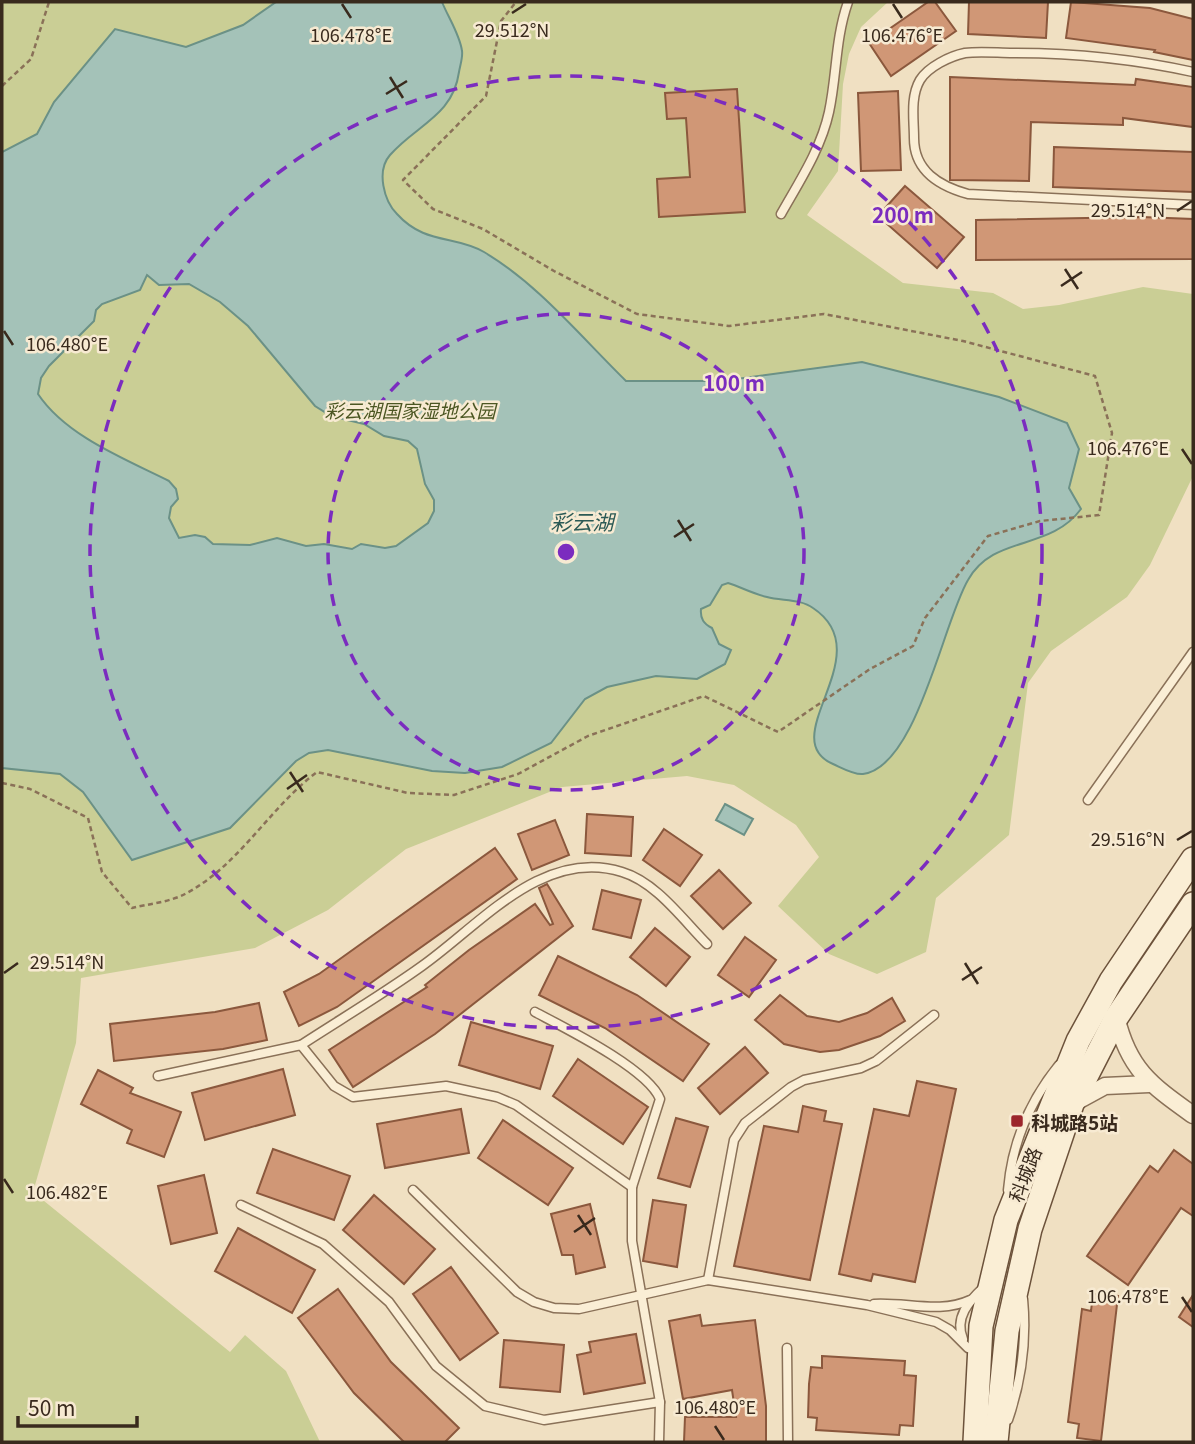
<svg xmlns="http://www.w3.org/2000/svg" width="1195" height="1444" font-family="Georgia,'Noto Sans SC',serif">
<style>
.green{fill:#cace95}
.water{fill:#a4c2b8;stroke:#6b9186;stroke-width:2;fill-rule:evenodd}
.building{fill:#d09776;stroke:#8b583d;stroke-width:2}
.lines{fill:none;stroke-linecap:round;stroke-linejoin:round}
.service-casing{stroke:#8a7158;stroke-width:11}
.minor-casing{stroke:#8a7158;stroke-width:19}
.secondary-casing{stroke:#6c523b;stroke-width:26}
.path{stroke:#8a7158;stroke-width:2.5;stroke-dasharray:5 3.5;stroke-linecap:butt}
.service{stroke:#faeed5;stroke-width:8}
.minor{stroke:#faeed5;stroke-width:16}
.secondary{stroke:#faeed5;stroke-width:23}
.ticks{fill:none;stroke:#392a1d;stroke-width:2.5}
.ring{fill:none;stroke:#7b2cbf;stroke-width:3.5;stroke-dasharray:12 9}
.poi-dot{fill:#9c262c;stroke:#f7ead2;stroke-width:2.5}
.labels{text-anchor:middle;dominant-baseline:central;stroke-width:5;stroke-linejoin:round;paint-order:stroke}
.park-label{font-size:19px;font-style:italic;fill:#4c5723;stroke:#f7ead2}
.poi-label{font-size:19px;font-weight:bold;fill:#392a1d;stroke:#f7ead2;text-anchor:start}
.street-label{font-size:19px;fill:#392a1d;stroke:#f7ead2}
.water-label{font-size:21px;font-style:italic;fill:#2c5a55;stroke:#f7ead2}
.ticks-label{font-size:18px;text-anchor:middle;fill:#392a1d;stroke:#f7ead2;stroke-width:5;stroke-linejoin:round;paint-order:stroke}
.centre{fill:#7b2cbf;stroke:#f7ead2;stroke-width:3.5}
.ring-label{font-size:21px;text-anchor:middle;font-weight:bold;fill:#7b2cbf;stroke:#f7ead2;stroke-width:5;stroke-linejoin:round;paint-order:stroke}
</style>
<rect width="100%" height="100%" fill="#f0e0c2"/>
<polygon class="green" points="2,2 888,2 861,27 849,54 843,84 838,171 807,215 903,283 993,293 1023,309 1059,305 1143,287 1193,294 1193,476 1150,565 1127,597 1051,651 1028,683 1009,835 936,898 926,952 877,974 829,954 778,906 819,857 796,825 734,785 687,776 562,787 406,849 328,910 255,948 81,978 76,1043 33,1192 230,1352 245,1335 286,1371 320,1442 2,1442"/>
<g class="water">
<path d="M276 2H442C448 17 460 35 462 51 463 57 460 66 459 72 453 116 416 125 390 155 376 171 384 201 397 214 425 245 455 235 484 252 539 285 580 336 626 381H722L862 362 999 397 1067 423 1079 449 1069 488 1081 509C1049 552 994 534 968 580 943 622 917 767 863 774 854 775 842 768 833 764 773 738 882 654 813 608 801 599 782 601 767 597 753 594 741 587 728 583L722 585 710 605 701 609C700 619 704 624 712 628L719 644 731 650 725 664 697 679 656 676 607 687 585 699 551 743 502 767 465 773 432 771 328 750 309 753 296 761 230 828 132 860 83 792 60 774 2 768V152L37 134 54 102 115 29 186 47 243 25ZM147 275 159 285 189 284 220 302 248 326 315 406 331 416 364 424 384 436 408 441 417 449 425 484 434 500V511L428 523 396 546 385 548 361 544 352 549 324 544 306 546 277 538 250 545 213 544 205 537 195 535 179 538 169 518 171 507 178 499 176 489 169 481C125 459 66 436 38 394L41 378 49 366 94 321 96 310 102 304 140 290Z"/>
<polygon points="725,804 753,819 744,835 716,820"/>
</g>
<g class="building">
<polygon points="928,2 935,2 956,31 891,76 869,43"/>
<polygon points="969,2 1048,2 1046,38 968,34"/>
<polygon points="1071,2 1150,8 1193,19 1193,60 1154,52 1155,50 1066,38"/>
<polygon points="950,77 1135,85 1136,79 1193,87 1193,127 1123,118 1123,125 1031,122 1029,181 950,180"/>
<polygon points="737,89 745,212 659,217 657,179 690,177 686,118 667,119 665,93"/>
<polygon points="898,91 901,170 861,171 858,93"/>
<polygon points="1054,147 1193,152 1193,192 1053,187"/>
<polygon points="905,186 964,237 937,268 878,216"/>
<polygon points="1142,217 1193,219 1193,259 976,260 976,220"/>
<polygon points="587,814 633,817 631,856 585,853"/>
<polygon points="555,820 569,855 532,870 518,834"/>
<polygon points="664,829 702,855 680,886 643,860"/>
<polygon points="495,848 517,879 337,1007 299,1026 284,992 319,974"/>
<polygon points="719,870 751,903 723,929 691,896"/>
<polygon points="547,884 573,926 435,1034 353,1087 329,1050 427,987 425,985 469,950 535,904 550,925 553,924 539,888"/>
<polygon points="602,890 641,900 631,938 593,929"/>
<polygon points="655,928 690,957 666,986 630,957"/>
<polygon points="745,937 776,960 749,997 718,975"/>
<polygon points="558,956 637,995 709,1044 683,1081 605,1028 539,995"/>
<polygon points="780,995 807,1016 839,1022 867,1013 892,998 905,1021 880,1036 839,1050 820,1052 801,1048 784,1044 755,1020"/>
<polygon points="259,1003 267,1040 223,1049 114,1061 110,1024 215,1012"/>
<polygon points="471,1022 553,1046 540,1089 459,1065"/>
<polygon points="745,1047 768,1073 720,1114 698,1088"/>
<polygon points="578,1059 648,1107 623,1144 553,1096"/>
<polygon points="283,1069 295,1115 205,1140 192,1093"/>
<polygon points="98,1070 133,1088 130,1093 181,1112 164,1157 127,1143 132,1130 81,1104"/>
<polygon points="917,1081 956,1089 915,1282 873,1274 871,1281 839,1274 874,1109 909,1116"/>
<polygon points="803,1106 826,1111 824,1121 842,1124 810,1280 734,1266 764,1126 798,1132"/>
<polygon points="461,1109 469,1153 385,1168 377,1124"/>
<polygon points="676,1118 708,1127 690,1187 658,1178"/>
<polygon points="503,1120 573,1168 548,1205 478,1158"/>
<polygon points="273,1149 350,1176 334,1220 257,1193"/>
<polygon points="1174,1150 1193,1164 1193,1216 1181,1208 1128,1285 1087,1256 1150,1166 1158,1172"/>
<polygon points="204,1175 217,1233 171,1244 158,1186"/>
<polygon points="374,1195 435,1249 404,1284 343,1230"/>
<polygon points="653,1200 686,1205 677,1267 643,1261"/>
<polygon points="590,1204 605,1267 576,1274 573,1255 562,1255 551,1214"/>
<polygon points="238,1228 315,1270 292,1313 215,1271"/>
<polygon points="451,1267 498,1333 460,1360 413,1294"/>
<polygon points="338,1289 391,1362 459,1428 445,1442 404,1442 354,1393 298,1318"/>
<polygon points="1093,1294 1118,1296 1101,1441 1077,1438 1079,1424 1068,1422 1082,1309 1091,1311"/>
<polygon points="1193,1295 1193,1327 1179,1317"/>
<polygon points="700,1315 702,1326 755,1320 766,1406 766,1442 684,1442 685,1417 736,1417 732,1390 683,1399 669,1321"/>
<polygon points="636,1334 645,1383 584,1394 577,1355 591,1352 589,1342"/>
<polygon points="504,1340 564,1345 560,1392 500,1387"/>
<polygon points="822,1356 905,1361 904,1375 916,1376 913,1426 900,1425 899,1435 816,1430 817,1418 808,1417 809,1384 811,1367 822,1368"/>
</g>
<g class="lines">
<g class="service-casing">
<g id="service">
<path d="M1193 72C1134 59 1074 53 1013 53 998 53 980 51 965 53 950 56 928 67 920 80 910 97 914 120 914 138 914 171 939 186 968 194L1193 205"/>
<path d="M781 214C799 182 821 149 829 112 837 75 835 39 848 2"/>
<polyline points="1088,800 1193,652"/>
<path d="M535 1012C565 1028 648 1069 660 1099L632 1187V1241L660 1402 659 1442"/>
<path d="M301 1045C341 1019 383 994 422 966 480 925 543 847 622 872 656 882 683 920 707 944"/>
<polyline points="158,1076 301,1045 334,1086 353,1097 446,1086 497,1097 516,1105 632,1187"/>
<polyline points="413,1190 517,1292 534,1302 554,1308 579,1309 708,1280 867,1305 936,1322 950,1330 968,1348"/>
<path d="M1008 1190C1012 1143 1029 1102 1059 1065"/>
<polyline points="241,1205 323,1244 389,1302 436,1366 485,1406 544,1420 660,1402"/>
<polyline points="708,1280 734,1140 745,1123 791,1087 804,1080 861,1068 876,1061 934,1015"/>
<path d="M874 1304C907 1302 940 1314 970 1300"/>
<path d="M963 1339C954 1318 969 1301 984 1287"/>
<polyline points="787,1348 788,1442"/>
<path d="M1008 1420C1022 1379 1027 1341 1023 1299"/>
</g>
</g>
<g class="minor-casing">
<g id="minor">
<path d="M1116 1016C1128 1069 1151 1085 1193 1115"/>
<polyline points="1072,1104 1105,1086 1149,1084"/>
</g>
</g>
<g class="secondary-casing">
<g id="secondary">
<polyline points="975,1442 981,1326 1006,1220 1078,1041 1111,981 1193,859"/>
<polyline points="996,1442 1007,1331 1030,1229 1072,1104 1116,1018 1193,904"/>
</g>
</g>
<g class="path">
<polyline points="2,86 31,59 49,2"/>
<path d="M2 783 30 789 88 818 102 872 132 908C148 904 170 902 185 894 240 865 269 808 317 772L408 793 454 795 518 774 588 736 704 696 778 732 870 669 913 646 925 618 988 536 1040 521 1099 515 1112 433 1095 376 963 341 824 314 729 326 637 314 554 271 483 229 433 209 403 180 486 96 501 21 516 2"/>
</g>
<use href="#service" class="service"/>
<use href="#minor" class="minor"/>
<use href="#secondary" class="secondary"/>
</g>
<path class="ticks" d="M342 4 351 18M893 4 902 18M512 13 526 4M390 77 403 98M386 94 407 81M1177 211 1192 201M1065 269 1078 289M1061 286 1082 272M4 331 13 345M1182 449 1192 464M678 520 691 541M674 537 694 524M290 772 303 792M287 789 307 775M1177 840 1192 831M965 963 978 984M4 973 18 963M962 980 982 967M4 1179 13 1193M578 1215 591 1235M574 1232 595 1218M1182 1297 1192 1312M715 1426 724 1440"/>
<g class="ring">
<circle cx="566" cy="552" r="238"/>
<circle cx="566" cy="552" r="476"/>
</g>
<rect class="poi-dot" x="1010" y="1114" width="14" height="14" rx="3.5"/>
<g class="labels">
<g class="park-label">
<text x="410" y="409">彩云湖国家湿地公园</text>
</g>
<g class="poi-label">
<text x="1031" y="1121">科城路5站</text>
</g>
<g class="street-label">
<text transform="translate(1024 1174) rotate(-69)">科城路</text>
</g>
<g class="water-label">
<text x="582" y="521">彩云湖</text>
</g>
</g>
<g class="ticks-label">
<text x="512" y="37">29.512°N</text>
<text x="351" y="42">106.478°E</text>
<text x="902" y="42">106.476°E</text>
<text x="1128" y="217">29.514°N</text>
<text x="67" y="351">106.480°E</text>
<text x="1128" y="455">106.476°E</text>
<text x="1128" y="846">29.516°N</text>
<text x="67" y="969">29.514°N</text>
<text x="67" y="1199">106.482°E</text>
<text x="1128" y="1303">106.478°E</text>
<text x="715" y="1414">106.480°E</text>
</g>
<circle cx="566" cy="552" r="10" class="centre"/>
<g class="ring-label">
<text x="903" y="223">200 m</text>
<text x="734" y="391">100 m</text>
</g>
<rect width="1195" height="1444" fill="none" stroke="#392a1d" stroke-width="7"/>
<path d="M18 1416v10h119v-10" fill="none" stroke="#392a1d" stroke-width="3.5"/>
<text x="28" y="1416" font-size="21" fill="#392a1d" stroke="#f7ead2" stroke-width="5" paint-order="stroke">50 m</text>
</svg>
